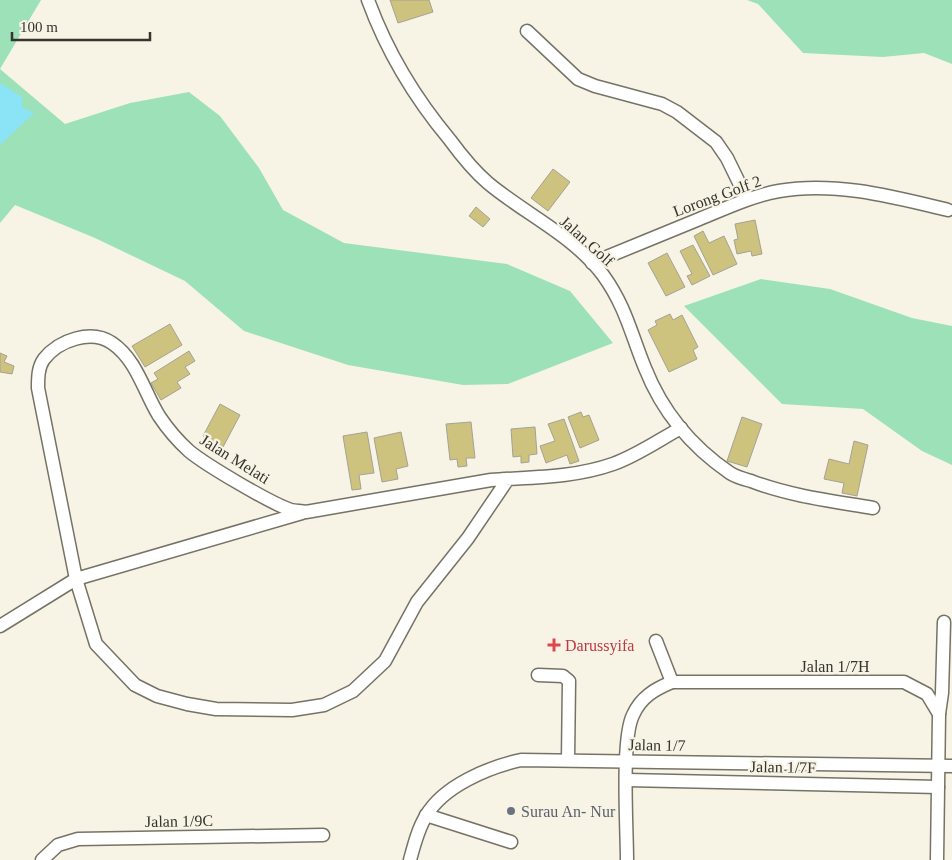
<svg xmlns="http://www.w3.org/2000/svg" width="952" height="860" font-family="Georgia,serif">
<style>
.green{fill:#9de1b9}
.water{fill:#8be4f5}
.building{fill:#cec27f;stroke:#a4a294}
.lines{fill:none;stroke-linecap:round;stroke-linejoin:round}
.minor-casing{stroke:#757366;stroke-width:15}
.minor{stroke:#fff;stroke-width:12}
.health-dot{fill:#e0444e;stroke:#f7f4e5;stroke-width:2}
.worship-dot{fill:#6b7280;stroke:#f7f4e5;stroke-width:2}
.labels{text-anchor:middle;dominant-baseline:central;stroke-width:4.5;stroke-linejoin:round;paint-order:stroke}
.street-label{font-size:16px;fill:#35342e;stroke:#f7f4e5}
.health-label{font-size:16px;fill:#be3a42;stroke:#f7f4e5;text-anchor:start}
.worship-label{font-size:16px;fill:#5b616d;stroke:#f7f4e5;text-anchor:start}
</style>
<rect width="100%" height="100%" fill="#f7f4e5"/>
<g class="green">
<polygon points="0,0 41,0 0,69 65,124 130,103 189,92 220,116 259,168 283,210 344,243 507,264 570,291 613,343 508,384 463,385 348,365 244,331 185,281 95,238 15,205 0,223"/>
<polygon points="747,0 952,0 952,64 924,53 883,57 803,53 758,4"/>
<polygon points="761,279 830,289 912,318 952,326 952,465 922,451 863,409 782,404 684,306"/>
</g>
<polygon class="water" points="0,83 22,97 22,107 34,113 0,145"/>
<g class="building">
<polygon points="390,0 429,0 433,12 398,23"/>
<polygon points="553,169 570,182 548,211 531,198"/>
<polygon points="476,207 490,219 483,227 469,216"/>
<polygon points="755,220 762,254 752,256 751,251 737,254 734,240 738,239 735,224"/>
<polygon points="703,231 709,243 724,236 737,264 713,275 694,236"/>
<polygon points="693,245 710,276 692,285 687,276 692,274 680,251"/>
<polygon points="667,253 685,287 666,296 648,263"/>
<polygon points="670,314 673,320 682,315 698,347 693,350 697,359 669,372 648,330 657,325 655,321"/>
<polygon points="170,324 182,345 145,367 132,346"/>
<polygon points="189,351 195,361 185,367 190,374 177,382 181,388 161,400 151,383 158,379 154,373"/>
<polygon points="0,353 7,356 4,362 14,366 12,374 0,372"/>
<polygon points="220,404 240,415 223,447 203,436"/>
<polygon points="581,412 583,417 589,415 599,440 580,448 568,417"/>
<polygon points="742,417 762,424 747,467 727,461"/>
<polygon points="564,419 579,461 570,464 567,455 546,463 540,446 555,441 548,424"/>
<polygon points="471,422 475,458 466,458 467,466 458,467 457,459 450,460 446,424"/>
<polygon points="535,427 537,454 529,455 529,462 521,463 521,456 513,457 511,429"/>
<polygon points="367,432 374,473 359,475 361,489 352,490 343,436"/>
<polygon points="401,432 408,466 396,469 398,479 382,482 374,438"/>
<polygon points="854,441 868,445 857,496 842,493 844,483 824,479 829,459 849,464"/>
</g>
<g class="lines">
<g class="minor-casing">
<g id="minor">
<path d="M368 0C387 52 414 97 450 140 461 155 474 171 488 183 525 214 574 236 603 275 626 307 631 334 645 368 662 411 692 447 730 473 736 477 744 479 751 481 790 496 832 501 873 508"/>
<polyline points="527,31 578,79 595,86 662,104 677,112 716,142 727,158 747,199"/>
<path d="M592 263C627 249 662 234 697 220 724 209 751 196 779 191 835 181 894 197 948 210"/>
<path d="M508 479 468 538 417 602 385 661 353 691 324 705 292 710 216 709 187 704 157 696 135 685 96 644 76 579 38 388C38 378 38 367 44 359 59 340 91 329 112 343 137 360 144 392 159 416 167 428 178 441 189 451 206 465 270 503 291 510 296 511 301 511 306 512L491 480C532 477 573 478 613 464 636 456 659 440 681 428"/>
<polyline points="0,626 76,579 302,513"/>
<polyline points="656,641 672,682"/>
<polyline points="538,675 563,676 569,681 568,760"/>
<polyline points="939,714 942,693 944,622"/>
<polyline points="627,780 938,787"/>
<polyline points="426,815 511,842"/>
<polyline points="42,860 58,845 78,839 323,835"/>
<path d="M410 860C414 845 418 829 426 816 443 786 489 767 521 760L952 766"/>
<path d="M627 860C627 829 621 739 633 715 641 697 655 689 672 682H904L927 694 939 714 937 860"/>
</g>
</g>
<use href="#minor" class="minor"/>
</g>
<path class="health-dot" d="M551.5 637.5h5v5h5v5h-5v5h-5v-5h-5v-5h5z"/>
<circle class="worship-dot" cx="511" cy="811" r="5"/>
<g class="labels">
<g class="street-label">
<text transform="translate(717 196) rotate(-20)">Lorong Golf 2</text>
<text transform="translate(587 241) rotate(42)">Jalan Golf</text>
<text transform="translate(235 459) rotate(32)">Jalan Melati</text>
<text x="835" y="666">Jalan 1/7H</text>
<text transform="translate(657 745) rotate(1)">Jalan 1/7</text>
<text transform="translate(783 767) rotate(1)">Jalan 1/7F</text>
<text transform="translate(179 821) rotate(-1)">Jalan 1/9C</text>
</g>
<g class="health-label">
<text x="565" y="645">Darussyifa</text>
</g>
<g class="worship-label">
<text x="521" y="811">Surau An- Nur</text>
</g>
</g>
<path d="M12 32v8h138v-8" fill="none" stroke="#35342e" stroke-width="2.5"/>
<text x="20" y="32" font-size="15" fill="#35342e" stroke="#f7f4e5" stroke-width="4" paint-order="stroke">100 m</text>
</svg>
